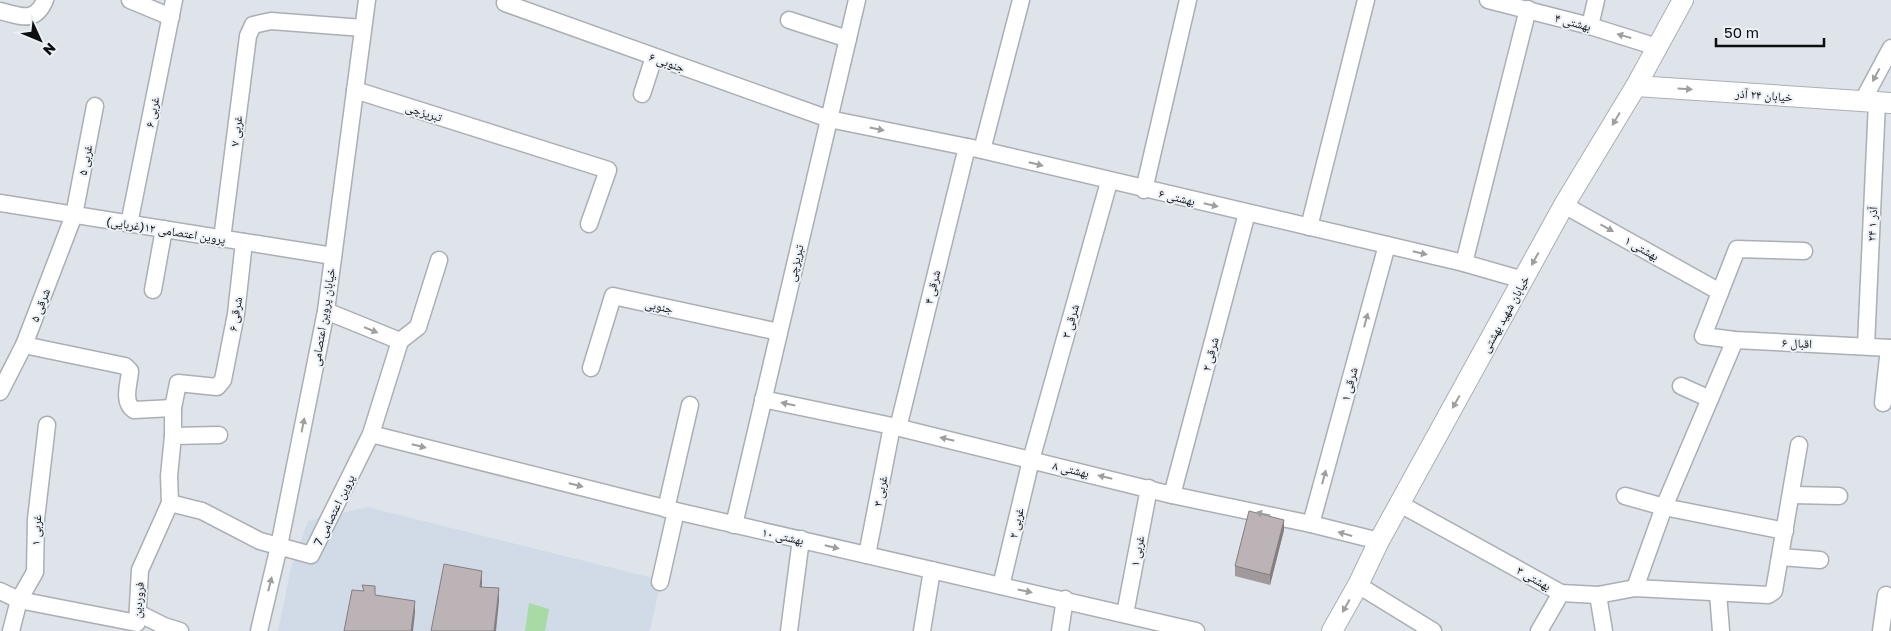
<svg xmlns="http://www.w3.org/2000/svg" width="1891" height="631" font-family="'Golos Text','Noto Naskh Arabic',sans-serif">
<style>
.built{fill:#d1dbe7}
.green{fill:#a7daa5}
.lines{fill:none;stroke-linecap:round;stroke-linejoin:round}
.minor-casing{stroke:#aaafb5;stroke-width:19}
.major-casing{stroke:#aaafb5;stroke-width:22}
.minor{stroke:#fff;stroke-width:16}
.major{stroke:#fff;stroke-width:20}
.wall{fill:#a19a9d}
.shaded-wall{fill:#837d7f}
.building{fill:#bbb3b6;stroke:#837d7f}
.oneway{fill:#9e9f9f}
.labels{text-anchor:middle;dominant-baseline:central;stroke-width:4;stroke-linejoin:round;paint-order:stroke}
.street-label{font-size:12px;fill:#0c0e0f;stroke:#ecf1f7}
</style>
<rect width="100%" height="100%" fill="#dee4e9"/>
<polygon class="built" points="367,507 661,580 650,631 278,631 291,568 308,521"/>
<polygon class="green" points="529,603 549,609 545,631 525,631"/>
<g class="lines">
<g class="minor-casing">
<g id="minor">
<polyline points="130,0 171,17"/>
<polyline points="1488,0 1590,26 1657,47"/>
<polyline points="505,3 829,119 982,150 1464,263 1523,280"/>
<path d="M0 11C20 16 35 24 45 0"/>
<polyline points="789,20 848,39"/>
<polyline points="1590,26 1596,0"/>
<polyline points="355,90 608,170 589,224"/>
<polyline points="642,94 654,57"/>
<polyline points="1862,102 1891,48"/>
<polyline points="982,150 1021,0"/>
<polyline points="1144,190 1188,0"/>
<polyline points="0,203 333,256"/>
<polyline points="1564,205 1720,292"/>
<polyline points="129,224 174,0"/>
<polyline points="1309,227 1366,0"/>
<polyline points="222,239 248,36 253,25 271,21 363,28"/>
<polyline points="1804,251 1737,249 1703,336 1735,340 1891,348"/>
<polyline points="1464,263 1528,9"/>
<polyline points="153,290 164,229"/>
<polyline points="400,341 418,327 439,260"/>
<path d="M24 345 125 366 130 371C129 384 122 402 134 410L173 408"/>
<polyline points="1866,346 1877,102"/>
<polyline points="591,368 613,296 779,332"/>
<polyline points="1681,386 1710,399"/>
<polyline points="0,392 24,345 74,215 95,106"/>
<polyline points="763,399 892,426 1172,495 1311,524 1379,541"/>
<polyline points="1883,403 1889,348"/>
<polyline points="898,428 967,147"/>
<polyline points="371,434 676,511 1196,631"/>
<polyline points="219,435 173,436 169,476 170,503 202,511 260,541 311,555 371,434 400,341 326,311"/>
<polyline points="173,436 173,408 178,383 217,387 223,380 236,314 244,242"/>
<polyline points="1172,495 1247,213"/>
<polyline points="1792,495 1839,496"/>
<polyline points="1625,496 1664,507 1785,531"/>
<polyline points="1400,504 1561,593 1598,595 1635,588 1768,595 1774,591 1799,445"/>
<polyline points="666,509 690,405"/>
<polyline points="1311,524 1387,245"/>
<polyline points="734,525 857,0"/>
<polyline points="867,555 892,426"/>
<polyline points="1780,557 1820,560"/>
<polyline points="660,582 676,511"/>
<polyline points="1358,585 1433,631"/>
<polyline points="1001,586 1031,460 1109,182"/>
<polyline points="1635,588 1664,507 1735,340"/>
<polyline points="0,591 19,600 137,623 140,570 170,503"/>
<polyline points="1718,593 1721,631"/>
<polyline points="1598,595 1604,631"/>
<polyline points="138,613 164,626 180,631"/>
<polyline points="1125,614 1149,488"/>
<polyline points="11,631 19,600 35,572 36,519 47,425"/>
<polyline points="259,631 279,546 326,311 367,0"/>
<polyline points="789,631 801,539"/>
<polyline points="922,631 932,570"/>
<polyline points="1060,631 1065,599"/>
<polyline points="1539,631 1561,593"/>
<polyline points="1881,631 1886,595"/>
</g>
</g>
<g class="major-casing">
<g id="major">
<polyline points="1636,86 1891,103"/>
<polyline points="1332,631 1358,585 1379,541 1564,205 1636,86 1683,0"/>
</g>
</g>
<use href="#minor" class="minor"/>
<use href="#major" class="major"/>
</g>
<polygon class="wall" points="1284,530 1270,585 1235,576 1235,566"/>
<g class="shaded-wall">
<polygon points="1284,520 1284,530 1270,585 1270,575"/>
<polygon points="482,571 482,584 480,599 480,587"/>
<polygon points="499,588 499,601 496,631 494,631"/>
<polygon points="415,601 415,613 413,631 411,631"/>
</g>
<g class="building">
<polygon points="1249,511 1284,520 1270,575 1235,566"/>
<polygon points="444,564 482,571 480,587 499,588 494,631 431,631"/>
<polygon points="362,585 375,586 375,595 415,601 411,631 344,631 352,590 364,591"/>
</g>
<defs><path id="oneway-solid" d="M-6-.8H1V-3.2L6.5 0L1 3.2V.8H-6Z" transform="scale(1.25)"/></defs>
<g class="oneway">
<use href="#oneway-solid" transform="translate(1624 36) rotate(-164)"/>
<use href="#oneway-solid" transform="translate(1876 75) rotate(118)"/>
<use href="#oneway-solid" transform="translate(1685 89) rotate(4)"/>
<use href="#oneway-solid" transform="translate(1616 119) rotate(121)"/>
<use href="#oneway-solid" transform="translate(877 129) rotate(12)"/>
<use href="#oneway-solid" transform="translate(1036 164) rotate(14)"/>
<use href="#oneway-solid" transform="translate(1211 205) rotate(13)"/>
<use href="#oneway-solid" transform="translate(1607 228) rotate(29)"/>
<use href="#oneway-solid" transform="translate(1420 253) rotate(13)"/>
<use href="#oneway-solid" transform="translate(1535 259) rotate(119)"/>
<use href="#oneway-solid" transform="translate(1366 320) rotate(-75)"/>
<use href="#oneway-solid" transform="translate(371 330) rotate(22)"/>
<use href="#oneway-solid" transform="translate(1456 402) rotate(119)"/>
<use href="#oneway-solid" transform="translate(788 404) rotate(-168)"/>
<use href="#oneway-solid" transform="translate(303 425) rotate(-79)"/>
<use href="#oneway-solid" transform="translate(947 439) rotate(-167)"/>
<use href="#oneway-solid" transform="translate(419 446) rotate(14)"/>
<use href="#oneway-solid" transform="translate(1105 477) rotate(-167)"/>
<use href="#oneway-solid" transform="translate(1324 477) rotate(-75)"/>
<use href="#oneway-solid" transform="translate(576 485) rotate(14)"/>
<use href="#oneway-solid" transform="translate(1263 514) rotate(-168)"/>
<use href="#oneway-solid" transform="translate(1345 534) rotate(-164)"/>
<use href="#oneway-solid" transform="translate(832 547) rotate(13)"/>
<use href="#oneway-solid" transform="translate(270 584) rotate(-76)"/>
<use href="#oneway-solid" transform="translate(1025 591) rotate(12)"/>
<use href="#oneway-solid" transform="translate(1346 606) rotate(119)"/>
</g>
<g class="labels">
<g class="street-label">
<text transform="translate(1573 22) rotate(15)">بهشتی ۴</text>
<text transform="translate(667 62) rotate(19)">جنوبی ۶</text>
<text transform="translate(1764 95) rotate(4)">خیابان ۲۴ آذر</text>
<text transform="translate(152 112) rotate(-79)">غربی ۶</text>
<text transform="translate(424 112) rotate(17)">تبریزچی</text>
<text transform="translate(236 131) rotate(-83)">غربی ۷</text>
<text transform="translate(85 160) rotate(-79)">غربی ۵</text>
<text transform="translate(1177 197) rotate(13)">بهشتی ۶</text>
<text transform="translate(1872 224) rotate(-87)">۲۴ آذر ۱</text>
<text transform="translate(166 230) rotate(9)">پروین اعتصامی ۱۲(غربایی)</text>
<text transform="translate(1642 248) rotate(29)">بهشتی ۱</text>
<text transform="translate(795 263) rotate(-77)">تبریزچی</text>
<text transform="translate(932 287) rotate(-76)">شرقی ۴</text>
<text transform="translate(40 305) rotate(-69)">شرقی ۵</text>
<text transform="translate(659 306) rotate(12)">جنوبی</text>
<text transform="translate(235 314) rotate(-81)">شرقی ۶</text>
<text transform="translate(1505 314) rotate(-61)">خیابان شهید بهشتی</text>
<text transform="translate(323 317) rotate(-81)">خیابان پروین اعتصامی</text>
<text transform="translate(1070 321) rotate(-74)">شرقی ۳</text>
<text transform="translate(1797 343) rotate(2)">اقبال ۶</text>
<text transform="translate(1210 354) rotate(-75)">شرقی ۲</text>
<text transform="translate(1349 384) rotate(-75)">شرقی ۱</text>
<text transform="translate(1071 469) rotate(13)">بهشتی ۸</text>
<text transform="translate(880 491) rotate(-79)">غربی ۳</text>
<text transform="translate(334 510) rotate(-64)">پروین اعتصامی 7</text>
<text transform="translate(1016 523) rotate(-77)">غربی ۲</text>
<text transform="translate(36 530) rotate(-87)">غربی ۱</text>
<text transform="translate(783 536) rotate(12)">بهشتی ۱۰</text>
<text transform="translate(1137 551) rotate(-79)">غربی ۱</text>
<text transform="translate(1534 578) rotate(29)">بهشتی ۳</text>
<text transform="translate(138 600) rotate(-85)">فروردین</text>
</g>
</g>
<g transform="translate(40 40) rotate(134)" stroke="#ecf1f7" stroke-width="4" paint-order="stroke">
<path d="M0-4L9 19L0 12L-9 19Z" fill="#0c0e0f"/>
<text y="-8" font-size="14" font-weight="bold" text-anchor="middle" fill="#0c0e0f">N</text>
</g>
<path d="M1716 38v8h108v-8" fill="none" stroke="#0c0e0f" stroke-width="2.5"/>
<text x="1724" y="38" font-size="15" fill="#0c0e0f" stroke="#ecf1f7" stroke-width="4" paint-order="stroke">50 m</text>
</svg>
